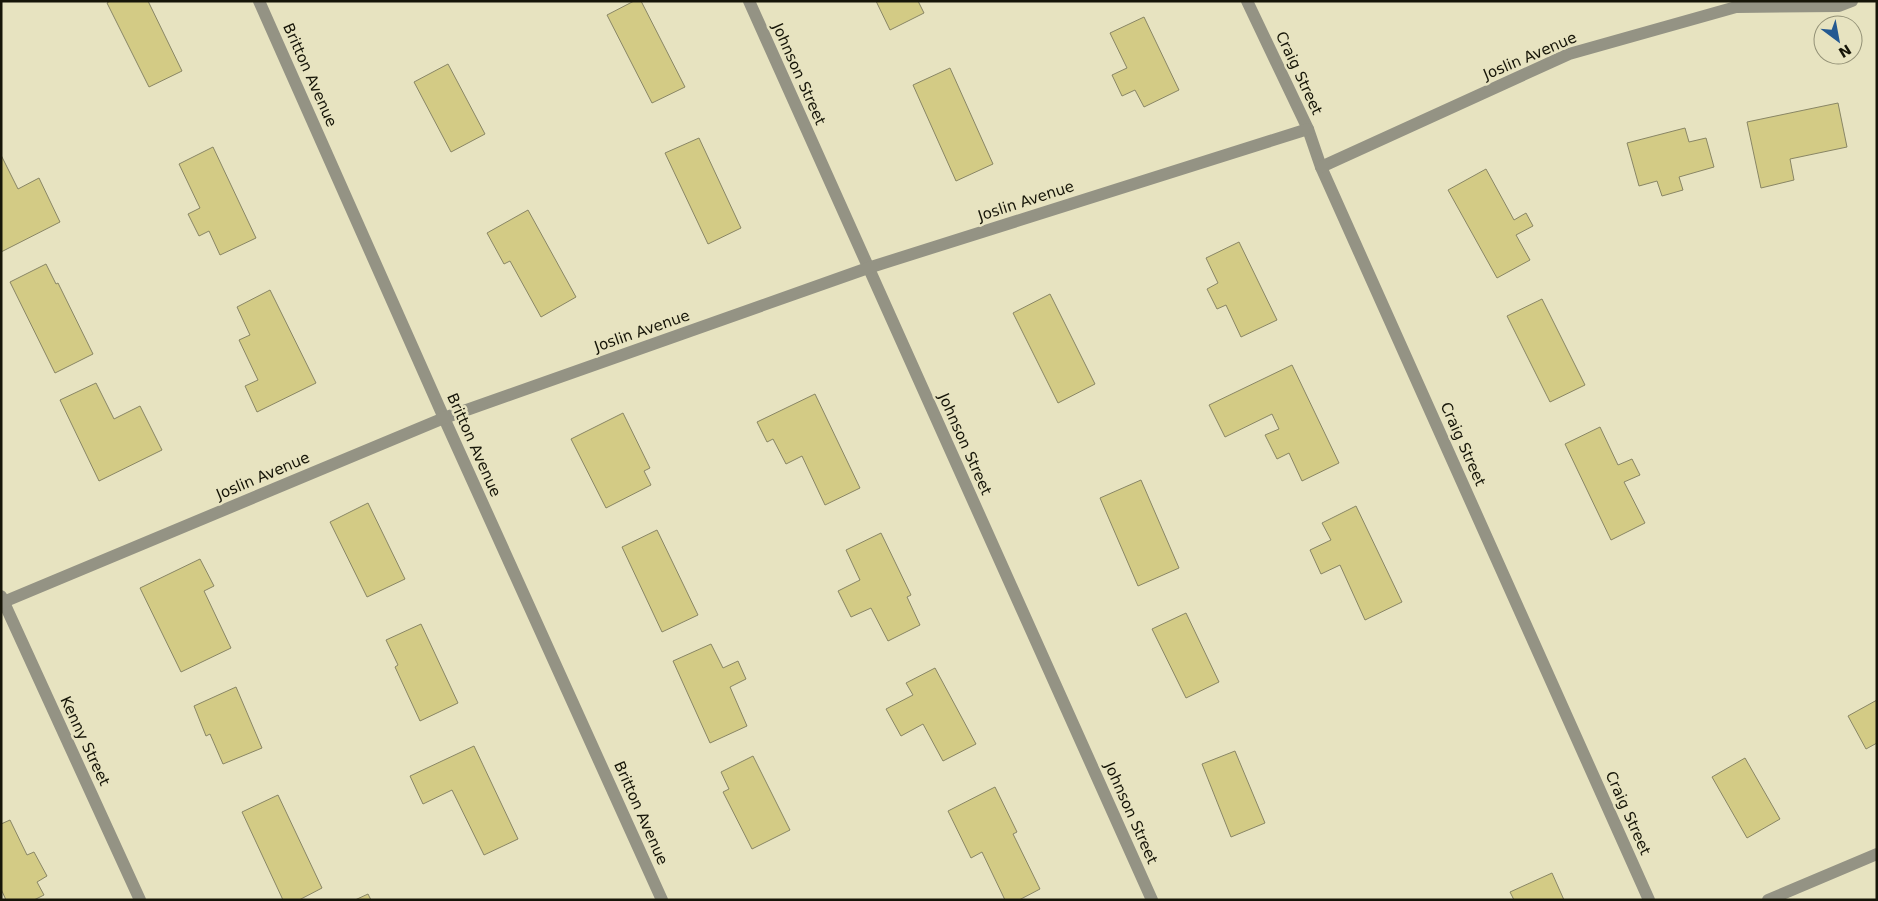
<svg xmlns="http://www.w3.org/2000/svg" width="1878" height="901" font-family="'DejaVu Sans',sans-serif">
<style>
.building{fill:#d3cb85;stroke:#898665}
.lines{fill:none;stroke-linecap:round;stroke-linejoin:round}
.minor{stroke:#949384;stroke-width:12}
.labels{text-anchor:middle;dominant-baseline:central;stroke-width:5;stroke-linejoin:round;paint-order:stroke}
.street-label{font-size:15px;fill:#161508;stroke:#e7e3c0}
</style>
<rect width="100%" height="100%" fill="#e7e3c0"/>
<g class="building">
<polygon points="110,1 148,1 182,71 149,87 107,3"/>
<polygon points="634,1 641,1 685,87 652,103 607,15"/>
<polygon points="876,1 918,1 924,13 890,30"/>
<polygon points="1144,17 1179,90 1144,107 1135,90 1122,96 1112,75 1127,68 1110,33"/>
<polygon points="448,64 485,134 451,152 414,82"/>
<polygon points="950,68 993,164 956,181 913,85"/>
<polygon points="1838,103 1847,147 1790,159 1794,180 1761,188 1747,122"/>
<polygon points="1685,128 1689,142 1706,138 1714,167 1679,177 1683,190 1662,196 1657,181 1639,186 1627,143"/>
<polygon points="699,138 741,228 708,244 665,153"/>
<polygon points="213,147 256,238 220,255 209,231 199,236 188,214 200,208 179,164"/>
<polygon points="1,155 18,189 39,178 60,222 1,252"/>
<polygon points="1486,169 1514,220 1526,213 1533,226 1516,235 1530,260 1497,278 1448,190"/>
<polygon points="528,210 576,297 541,317 510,261 504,264 487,233"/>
<polygon points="1239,242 1277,320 1241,337 1226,305 1217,309 1207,289 1218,283 1206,258"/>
<polygon points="46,264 56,284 58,283 93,354 55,373 10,282"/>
<polygon points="270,290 316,383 257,412 245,386 258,380 239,340 250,335 237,307"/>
<polygon points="1050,294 1095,384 1058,403 1013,313"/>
<polygon points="1542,299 1585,385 1550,402 1507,316"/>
<polygon points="1292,365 1339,463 1302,481 1289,453 1277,459 1265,435 1279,429 1272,414 1225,437 1209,405"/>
<polygon points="96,383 114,419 140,406 162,450 99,481 60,400"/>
<polygon points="815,394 860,488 825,505 802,456 786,464 773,439 767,442 757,422"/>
<polygon points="623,413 650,468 644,471 651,485 606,508 571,439"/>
<polygon points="1600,427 1618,465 1632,459 1640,475 1624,482 1645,523 1611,540 1565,444"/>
<polygon points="1141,480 1179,568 1138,586 1100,498"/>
<polygon points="368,503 405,579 367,597 330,522"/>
<polygon points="1356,506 1402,602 1365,620 1340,565 1321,574 1310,550 1331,540 1322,523"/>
<polygon points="657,530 698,615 662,632 622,547"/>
<polygon points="881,533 911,595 907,597 920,625 888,641 871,608 851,617 838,591 860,580 846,550"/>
<polygon points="200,559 214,586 204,591 231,648 181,672 140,588"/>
<polygon points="1186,613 1219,682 1186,698 1152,629"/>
<polygon points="421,624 458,703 420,721 395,667 398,665 386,640"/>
<polygon points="711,644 723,668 738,661 746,679 730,687 747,726 710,743 673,661"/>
<polygon points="935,668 976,744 943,761 923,724 901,736 886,709 913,695 906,683"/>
<polygon points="236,687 262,748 223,764 210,734 206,736 194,706"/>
<polygon points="1877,700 1877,743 1866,749 1848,716"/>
<polygon points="474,746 518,839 484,855 452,790 423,804 410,776"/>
<polygon points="1235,751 1265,823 1231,837 1202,764"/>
<polygon points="753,756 790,830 752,849 723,792 729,789 721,772"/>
<polygon points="1745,758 1780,819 1747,838 1712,777"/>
<polygon points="995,787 1017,832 1013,834 1040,889 1019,900 1005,900 982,852 971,858 948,811"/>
<polygon points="278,795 322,888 299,900 283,900 242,812"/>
<polygon points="10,820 27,855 34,852 47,876 37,882 44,895 34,900 6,900 1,889 1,824"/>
<polygon points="1552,873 1564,900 1514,900 1510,892"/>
<polygon points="368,894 371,900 355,900"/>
</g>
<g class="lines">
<g class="minor">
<polyline points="259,1 444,418 662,900"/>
<polyline points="749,1 1152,900"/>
<polyline points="1247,1 1308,129 1321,167 1649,900"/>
<polyline points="1321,167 1569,54 1736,7 1839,6 1852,1"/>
<polyline points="1,596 140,900"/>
<polyline points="1,603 444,418 868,268 1308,129"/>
<polyline points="1768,900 1877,854"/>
</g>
</g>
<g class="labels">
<g class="street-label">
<text transform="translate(1530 56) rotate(-23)">Joslin Avenue</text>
<text transform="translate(1299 73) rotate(65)">Craig Street</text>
<text transform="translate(799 74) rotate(66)">Johnson Street</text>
<text transform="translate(310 75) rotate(66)">Britton Avenue</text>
<text transform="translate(1026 201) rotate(-18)">Joslin Avenue</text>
<text transform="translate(642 331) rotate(-19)">Joslin Avenue</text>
<text transform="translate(965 444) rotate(66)">Johnson Street</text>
<text transform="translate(1463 444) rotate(66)">Craig Street</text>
<text transform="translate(474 445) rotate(66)">Britton Avenue</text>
<text transform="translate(263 476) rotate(-23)">Joslin Avenue</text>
<text transform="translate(85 741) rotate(65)">Kenny Street</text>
<text transform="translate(641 813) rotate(66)">Britton Avenue</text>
<text transform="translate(1131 813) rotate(66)">Johnson Street</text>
<text transform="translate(1628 813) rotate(66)">Craig Street</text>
</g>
</g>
<rect width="1878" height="901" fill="none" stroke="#161508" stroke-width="5"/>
<g transform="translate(1838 40) rotate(148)"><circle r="24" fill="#e7e3c0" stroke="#939176"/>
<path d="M0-4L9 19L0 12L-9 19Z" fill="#245991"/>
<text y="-8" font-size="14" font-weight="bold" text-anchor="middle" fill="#161508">N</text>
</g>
</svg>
